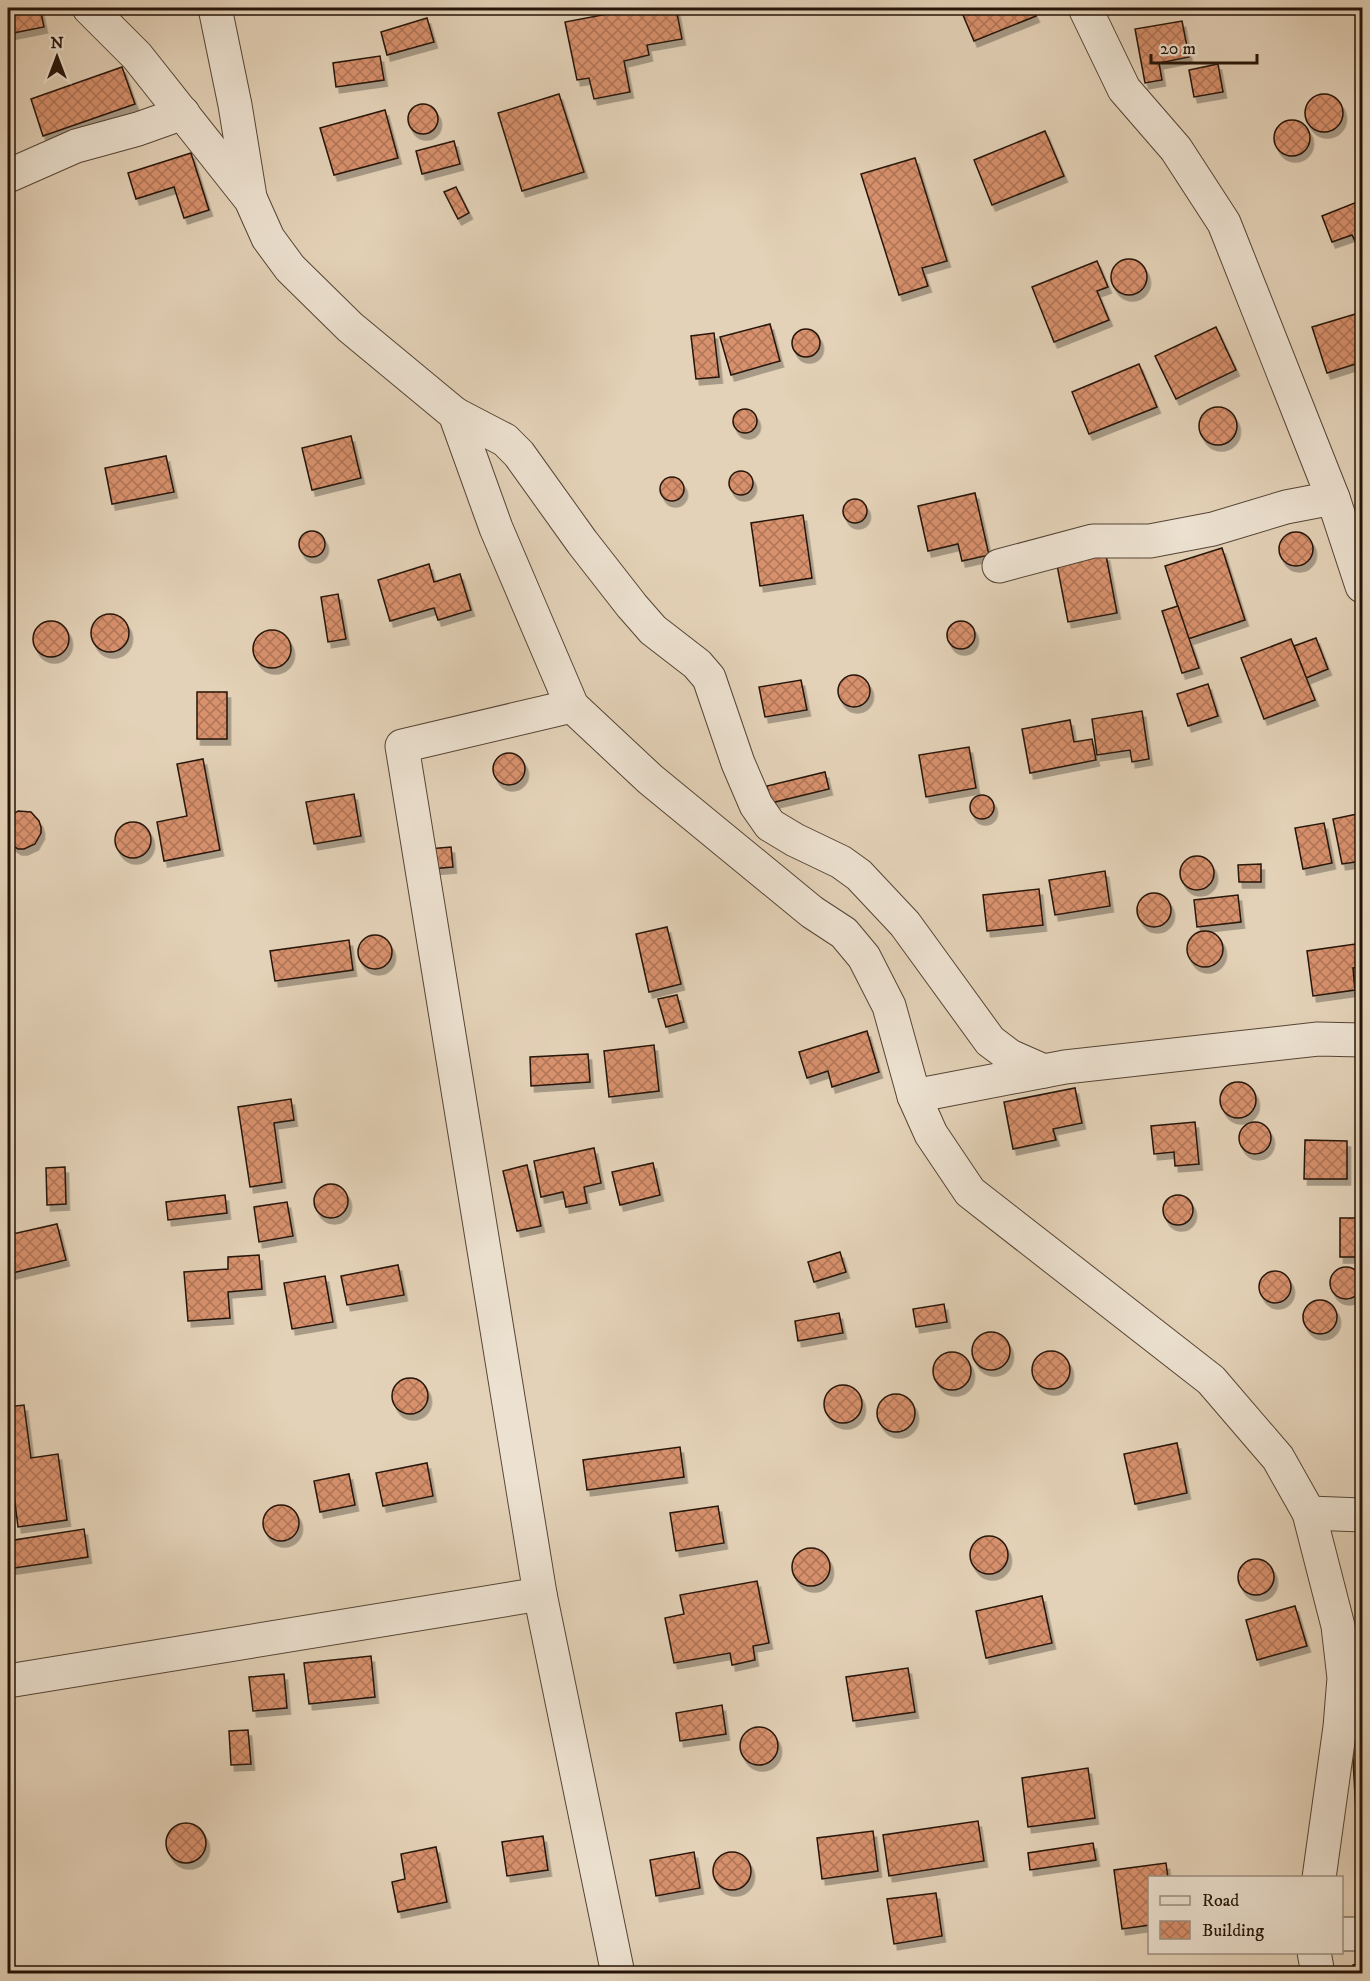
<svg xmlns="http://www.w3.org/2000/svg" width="1370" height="1981" font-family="'IM FELL DW Pica',serif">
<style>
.building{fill:url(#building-cross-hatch);stroke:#251409;stroke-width:1.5;filter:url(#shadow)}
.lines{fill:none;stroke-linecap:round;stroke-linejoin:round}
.minor-casing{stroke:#554435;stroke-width:35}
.minor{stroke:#ede2d1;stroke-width:33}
</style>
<defs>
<pattern id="building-cross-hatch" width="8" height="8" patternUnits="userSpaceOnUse" patternTransform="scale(1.5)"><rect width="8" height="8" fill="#d8916d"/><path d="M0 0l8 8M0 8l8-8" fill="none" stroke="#af7558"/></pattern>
<filter id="shadow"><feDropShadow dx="3.5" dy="6" stdDeviation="0" flood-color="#0004"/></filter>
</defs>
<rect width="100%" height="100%" fill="#e4d2b8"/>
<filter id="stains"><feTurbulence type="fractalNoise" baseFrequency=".00333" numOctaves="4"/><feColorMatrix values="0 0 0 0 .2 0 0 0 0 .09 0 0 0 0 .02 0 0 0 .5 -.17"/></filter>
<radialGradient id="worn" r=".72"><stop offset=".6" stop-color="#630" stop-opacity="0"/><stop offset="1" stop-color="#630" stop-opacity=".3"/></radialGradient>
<g class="building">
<polygon points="29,8 40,8 44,27 8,34 8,12"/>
<polygon points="639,8 676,8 682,39 647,45 649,55 624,61 630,92 594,99 589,78 577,80 565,22"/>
<polygon points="960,8 1032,8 1036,16 974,41"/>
<polygon points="427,18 434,42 387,55 381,32"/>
<polygon points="1182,21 1189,57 1159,63 1162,80 1145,83 1135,29"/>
<polygon points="380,56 384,80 336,87 333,63"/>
<polygon points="1218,64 1223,92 1194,97 1189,70"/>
<polygon points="122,67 135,104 43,136 31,99"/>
<circle cx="1324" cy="113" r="19"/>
<polygon points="559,94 584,172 522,191 498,113"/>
<circle cx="423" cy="119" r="15"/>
<polygon points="385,110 398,158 334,175 320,128"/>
<circle cx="1292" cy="138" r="18"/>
<polygon points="1045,131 1064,176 992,205 974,160"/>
<polygon points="454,141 460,164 422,174 416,151"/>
<polygon points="191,153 209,210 184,218 174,187 136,199 128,173"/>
<polygon points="915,158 947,261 922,268 928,286 899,295 861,174"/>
<polygon points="456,187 469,213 458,219 444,192"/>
<polygon points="1362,200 1362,243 1357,245 1352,235 1332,242 1322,216"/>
<circle cx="1129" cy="277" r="18"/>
<polygon points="1097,261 1108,287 1097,291 1109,320 1054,342 1032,287"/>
<polygon points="1362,312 1362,362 1327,373 1312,327"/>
<polygon points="770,324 780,361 731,375 720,337"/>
<polygon points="1216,327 1236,370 1176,399 1155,356"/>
<circle cx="806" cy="343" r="14"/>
<polygon points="714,333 719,377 696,379 691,336"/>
<polygon points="1139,364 1157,407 1089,434 1072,392"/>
<circle cx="1218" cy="426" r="19"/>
<circle cx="745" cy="421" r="12"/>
<polygon points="351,436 361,478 312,490 302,448"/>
<polygon points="166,456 174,492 112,504 105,468"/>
<circle cx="741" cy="483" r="12"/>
<circle cx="672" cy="489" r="12"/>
<polygon points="975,493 989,555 962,561 958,544 928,551 918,506"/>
<circle cx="855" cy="511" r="12"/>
<polygon points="803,515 812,578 760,586 751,523"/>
<circle cx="312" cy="544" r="13"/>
<circle cx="1296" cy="549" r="17"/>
<polygon points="1222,548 1245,620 1188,639 1165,566"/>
<polygon points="1106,555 1117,613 1068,622 1057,565"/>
<polygon points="429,564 434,582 460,574 471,610 438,620 434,608 390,621 378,580"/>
<polygon points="338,594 346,639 328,642 321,597"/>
<polygon points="1178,606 1199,668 1182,673 1162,611"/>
<circle cx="110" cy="633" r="19"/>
<circle cx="51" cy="639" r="18"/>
<circle cx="961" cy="635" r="14"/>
<circle cx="272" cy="649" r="19"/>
<polygon points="1316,638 1328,669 1306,678 1294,646"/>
<polygon points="1291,639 1315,700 1264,719 1241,658"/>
<circle cx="854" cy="691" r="16"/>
<polygon points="801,680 807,710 765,717 759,687"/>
<polygon points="1208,684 1218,716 1188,726 1177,694"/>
<rect x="197" y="692" width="30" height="47"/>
<polygon points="1142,711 1149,759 1132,762 1130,750 1097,755 1092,719"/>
<polygon points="1070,720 1074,742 1092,739 1096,760 1030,773 1022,729"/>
<polygon points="969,747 976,788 926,797 919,755"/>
<circle cx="509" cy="769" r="16"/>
<polygon points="203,759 220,850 164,861 157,822 187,816 177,764"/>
<polygon points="825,772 829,789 771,803 767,786"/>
<polygon points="354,794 361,836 314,844 306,802"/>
<circle cx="982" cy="807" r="12"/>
<polygon points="18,811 31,812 39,821 41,827 41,833 35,844 24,849 18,849 8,842 8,818"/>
<polygon points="1362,813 1362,861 1342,864 1333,819"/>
<circle cx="133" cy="840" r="18"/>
<polygon points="1324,823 1332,863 1303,869 1295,828"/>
<polygon points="451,847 453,867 430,869 428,849"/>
<circle cx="1197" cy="873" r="17"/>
<polygon points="1261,864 1261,882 1239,882 1238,865"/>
<polygon points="1105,871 1110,906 1055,915 1049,880"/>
<polygon points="1039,889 1043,925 987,931 983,895"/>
<circle cx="1154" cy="910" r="17"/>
<polygon points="1238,895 1241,922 1197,927 1194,900"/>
<polygon points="667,927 681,984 649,992 636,934"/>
<circle cx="1205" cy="949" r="18"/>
<circle cx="375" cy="952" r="17"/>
<polygon points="349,940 353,970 275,981 270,951"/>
<polygon points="1362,943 1362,967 1353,968 1355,990 1313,996 1307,951"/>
<polygon points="677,995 684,1022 666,1027 658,999"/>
<polygon points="867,1031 879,1072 832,1087 828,1071 807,1078 799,1052"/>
<polygon points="654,1045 659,1091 609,1097 604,1051"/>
<polygon points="588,1054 590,1082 531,1086 530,1057"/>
<circle cx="1238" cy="1100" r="18"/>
<polygon points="1075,1088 1082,1123 1053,1129 1056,1140 1013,1149 1004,1102"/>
<polygon points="291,1099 294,1120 274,1123 282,1182 250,1187 238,1107"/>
<circle cx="1255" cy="1138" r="16"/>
<polygon points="1195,1122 1199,1164 1175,1166 1174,1152 1154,1154 1151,1126"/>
<polygon points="1305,1140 1347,1141 1347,1179 1304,1179"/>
<polygon points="594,1148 601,1183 584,1187 587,1203 566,1207 563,1192 541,1197 534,1161"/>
<polygon points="653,1163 660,1195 620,1205 612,1172"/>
<polygon points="527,1165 541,1226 517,1231 503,1171"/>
<polygon points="65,1167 66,1204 47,1205 46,1168"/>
<circle cx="331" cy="1201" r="17"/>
<circle cx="1178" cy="1210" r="15"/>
<polygon points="225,1195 227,1213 168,1220 166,1202"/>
<polygon points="287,1202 293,1236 259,1242 254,1207"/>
<rect x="1340" y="1218" width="22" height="39"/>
<polygon points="57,1224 66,1260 8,1274 8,1235"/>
<polygon points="840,1252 846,1272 814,1282 808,1262"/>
<polygon points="259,1255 262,1289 228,1292 230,1318 188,1321 184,1272 228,1269 228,1257"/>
<polygon points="398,1265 404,1295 347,1305 341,1276"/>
<circle cx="1346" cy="1283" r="16"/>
<circle cx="1275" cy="1287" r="16"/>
<polygon points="325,1276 333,1322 292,1329 284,1283"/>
<circle cx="1320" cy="1317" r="17"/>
<polygon points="944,1304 947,1322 916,1327 913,1309"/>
<polygon points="839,1313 843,1333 798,1341 795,1321"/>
<circle cx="991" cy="1351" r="19"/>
<circle cx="1051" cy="1370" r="19"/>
<circle cx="952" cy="1371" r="19"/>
<circle cx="410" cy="1396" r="18"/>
<circle cx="843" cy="1404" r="19"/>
<circle cx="896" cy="1413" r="19"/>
<polygon points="24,1405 31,1458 58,1454 67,1520 18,1527 8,1447 8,1407"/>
<polygon points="1177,1443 1187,1493 1135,1504 1124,1454"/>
<polygon points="680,1447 684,1477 587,1490 583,1460"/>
<polygon points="427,1463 433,1496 383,1506 376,1473"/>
<polygon points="349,1474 355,1505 320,1512 314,1481"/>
<circle cx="281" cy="1523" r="18"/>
<polygon points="718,1506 724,1543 676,1551 670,1513"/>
<polygon points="84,1529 88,1557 8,1569 8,1541"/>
<circle cx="989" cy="1555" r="19"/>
<circle cx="811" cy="1567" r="19"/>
<circle cx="1256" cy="1577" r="18"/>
<polygon points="757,1581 769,1643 753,1646 755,1660 732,1665 730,1653 674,1663 665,1618 684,1614 680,1595"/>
<polygon points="1042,1596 1052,1643 986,1658 976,1611"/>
<polygon points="1295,1606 1307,1646 1257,1660 1246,1620"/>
<polygon points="371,1656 375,1697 309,1704 304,1663"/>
<polygon points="908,1668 915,1712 853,1721 846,1677"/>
<polygon points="284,1674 287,1708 253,1711 249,1677"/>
<polygon points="722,1705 726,1734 680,1741 676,1713"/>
<circle cx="759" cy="1746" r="19"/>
<polygon points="248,1730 251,1764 231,1765 229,1731"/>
<polygon points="1352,1740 1362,1740 1362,1905 1361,1905"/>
<polygon points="1088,1768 1095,1818 1028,1827 1022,1778"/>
<polygon points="978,1821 984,1861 889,1876 883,1835"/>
<circle cx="186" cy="1843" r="20"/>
<polygon points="873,1831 878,1871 822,1879 817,1838"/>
<polygon points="543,1836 548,1870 507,1876 502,1842"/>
<polygon points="1093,1843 1096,1860 1030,1870 1028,1853"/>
<polygon points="436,1847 447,1902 398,1912 392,1882 405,1879 401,1854"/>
<polygon points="694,1852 700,1888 656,1896 650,1860"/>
<circle cx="732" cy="1871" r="19"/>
<polygon points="1166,1863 1168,1878 1150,1878 1150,1925 1122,1929 1114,1870"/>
<polygon points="936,1893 942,1936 894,1944 887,1899"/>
<polygon points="1362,1964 1362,1974 1354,1974 1353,1965"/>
</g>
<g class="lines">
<g class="minor-casing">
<g id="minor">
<polyline points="89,8 137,56 251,200 268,238 290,268 350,327 455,414 496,528 572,706 650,779 812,912 844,933 864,957 889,1006 914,1096 931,1134 970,1192 1211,1380 1278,1458 1309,1513 1338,1626 1344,1678 1340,1727 1319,1878"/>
<polyline points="215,8 235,105 250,197"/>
<polyline points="1085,8 1124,89 1176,149 1224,223 1333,498 1362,586"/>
<polyline points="8,176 76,146 138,129 183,113"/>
<polyline points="455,414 505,440 519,454 582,542 632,606 653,630 697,664 709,678 738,763 756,805 770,825 795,840 841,862 859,875 905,924 990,1041 1010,1056 1044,1071"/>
<polyline points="999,566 1093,541 1150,541 1213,529 1286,507 1333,498"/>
<polyline points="572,706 402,746 540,1594 618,1974"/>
<polyline points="914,1096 1065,1067 1318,1039 1362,1040"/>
<polyline points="1309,1513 1362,1515"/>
<polyline points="8,1681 540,1594"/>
<polyline points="1342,1934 1362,1934"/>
<polyline points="1314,1952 1318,1974"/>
</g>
</g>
<use href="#minor" class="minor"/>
</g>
<rect width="1370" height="1981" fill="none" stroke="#e4d2b8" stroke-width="30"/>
<rect x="9" y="9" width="1352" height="1963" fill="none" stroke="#251409" stroke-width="3"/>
<rect x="15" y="15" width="1340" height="1951" fill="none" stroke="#251409" stroke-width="1.5"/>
<rect x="1148" y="1876" width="195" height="78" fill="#ede2d1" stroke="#9d9081" stroke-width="1.5"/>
<rect x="1160" y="1896" width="30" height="9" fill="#ede2d1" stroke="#9d9081" stroke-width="1.5"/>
<text x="1202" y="1906" font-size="18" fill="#251409">Road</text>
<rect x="1160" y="1921" width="30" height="18" fill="url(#building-cross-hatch)" stroke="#9d9081" stroke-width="1.5"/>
<text x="1202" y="1936" font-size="18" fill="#251409">Building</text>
<g transform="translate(57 57)" stroke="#ede2d1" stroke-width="4.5" paint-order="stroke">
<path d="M0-4.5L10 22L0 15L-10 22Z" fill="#251409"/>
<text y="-9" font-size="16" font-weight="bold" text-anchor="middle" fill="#251409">N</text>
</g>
<path d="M1151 54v9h106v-9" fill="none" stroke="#251409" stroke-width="3"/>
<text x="1160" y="54" font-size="18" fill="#251409" stroke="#ede2d1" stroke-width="4.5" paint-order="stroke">20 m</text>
<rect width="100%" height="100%" filter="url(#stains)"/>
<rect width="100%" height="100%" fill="url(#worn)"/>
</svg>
